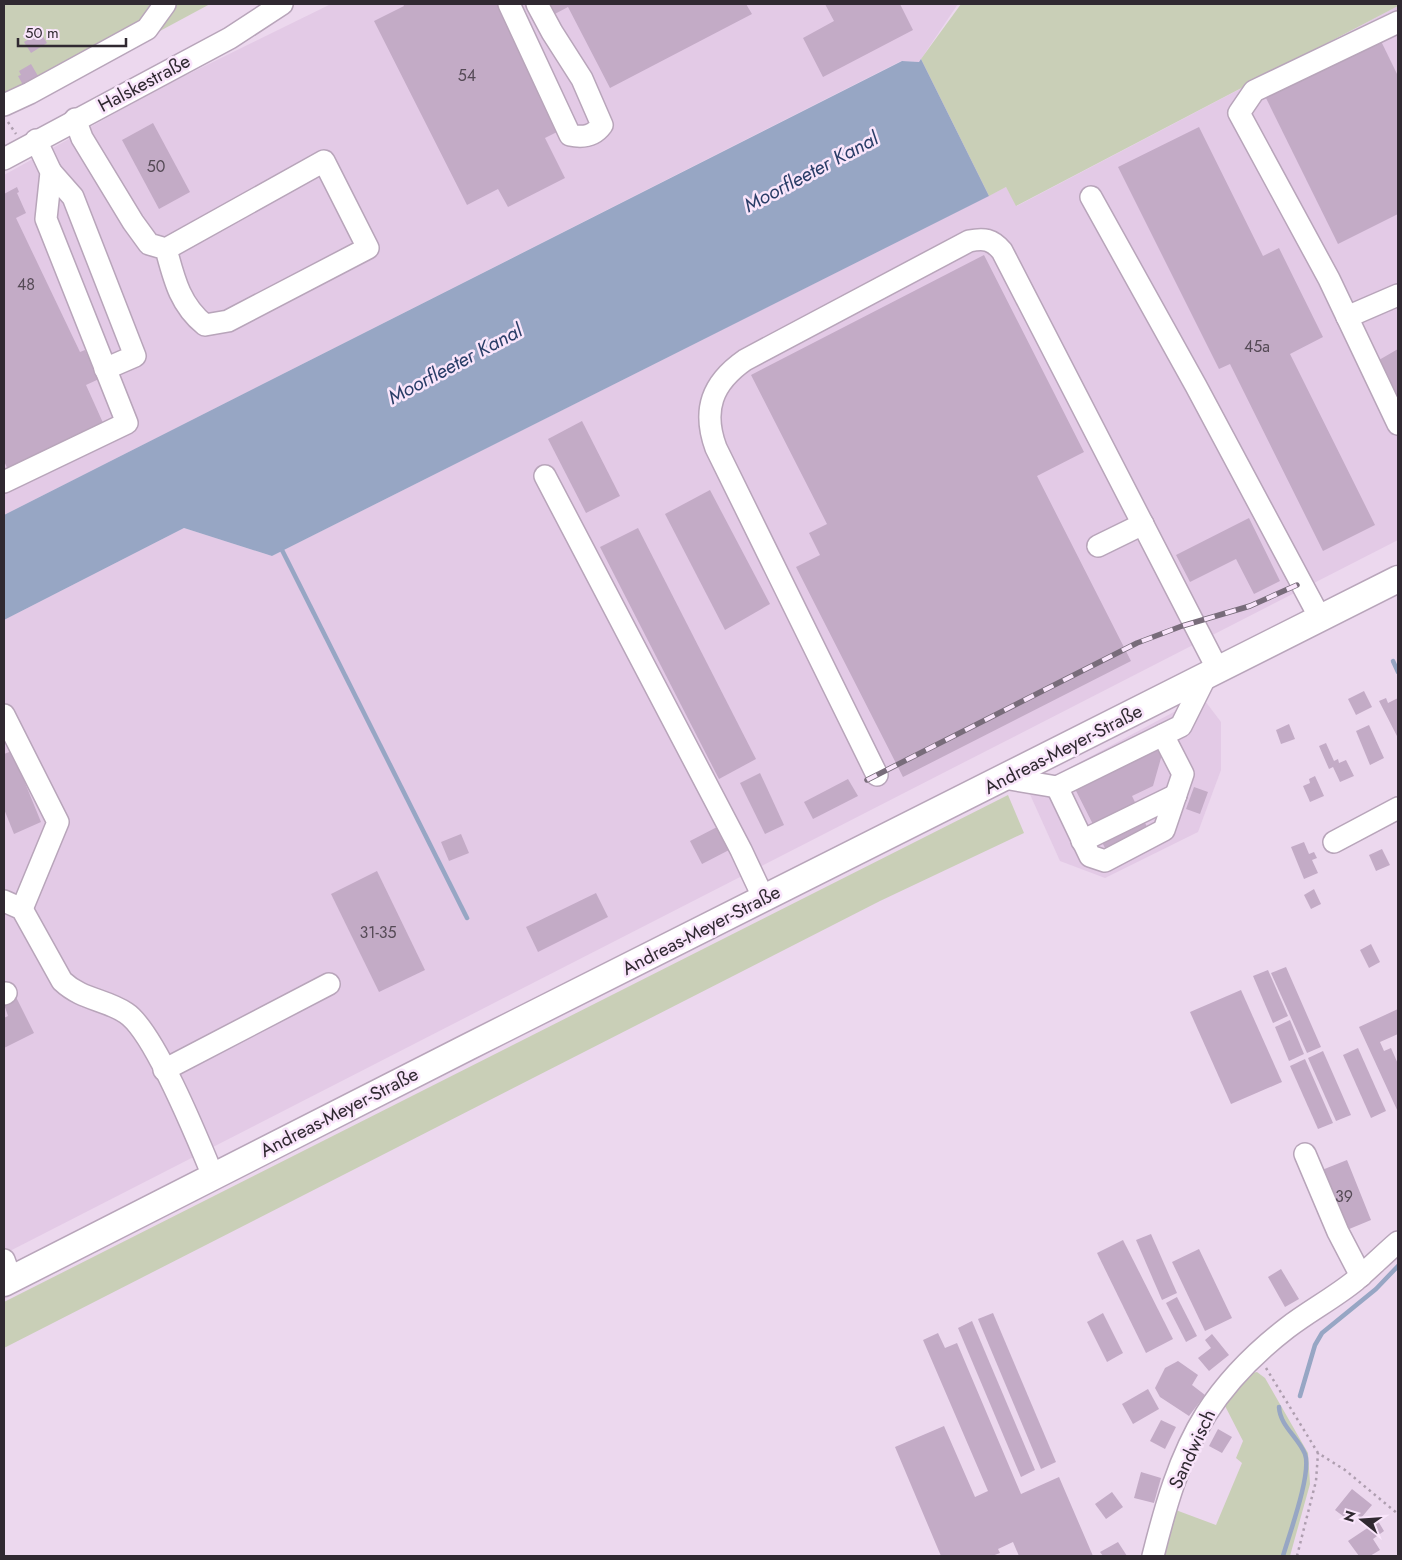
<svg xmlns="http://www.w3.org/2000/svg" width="1402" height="1560" font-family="Jost,sans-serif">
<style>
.built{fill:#e3cae6}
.green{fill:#c9cfb7}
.water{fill:#97a6c4}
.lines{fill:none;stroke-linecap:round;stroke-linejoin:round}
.stream{stroke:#97a6c4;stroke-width:4.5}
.building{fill:#c3abc6}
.minor-casing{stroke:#b8a5ba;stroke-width:24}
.major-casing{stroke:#b8a5ba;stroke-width:29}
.path{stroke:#ae9eaf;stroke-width:2.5;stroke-dasharray:2.5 4;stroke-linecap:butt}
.minor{stroke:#fff;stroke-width:21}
.major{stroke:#fff;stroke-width:26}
.rail-casing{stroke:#786c7a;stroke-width:5.5}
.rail{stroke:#f9e5fb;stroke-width:4;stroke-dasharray:11;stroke-linecap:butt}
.labels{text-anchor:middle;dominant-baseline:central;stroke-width:5;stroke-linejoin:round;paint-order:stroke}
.number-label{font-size:16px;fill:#554a56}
.street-label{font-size:19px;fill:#302931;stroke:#f9e5fb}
.water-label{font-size:20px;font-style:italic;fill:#293d67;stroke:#f9e5fb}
</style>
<rect width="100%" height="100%" fill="#ecd8ee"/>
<g class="built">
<polygon points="331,4 958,4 919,62 901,61 4,515 4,175 164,86"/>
<polygon points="1398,6 1398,540 4,1254 4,620 184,528 272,556 1006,187 1017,206"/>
<polygon points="1202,697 1221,722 1221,770 1198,832 1105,878 1060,861 1028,790"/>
</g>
<g class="green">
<polygon points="4,4 210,4 4,115"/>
<polygon points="961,4 1398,4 1398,6 1016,206 1006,187 989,196 921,59"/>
<polygon points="1008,795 1024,833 880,901 4,1348 4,1302"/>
<polygon points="1257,1372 1265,1378 1308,1453 1310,1484 1290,1556 1161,1556 1173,1509 1216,1525 1242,1463 1236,1458 1243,1441 1223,1402 1247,1374"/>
</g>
<polygon class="water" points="921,59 989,196 272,556 184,528 4,620 4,515 902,61 919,62"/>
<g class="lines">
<g class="stream">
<polyline points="282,550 467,918"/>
<polyline points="1393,661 1398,672"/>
<polyline points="1300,1396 1315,1345 1322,1333 1376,1289 1398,1266"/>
<path d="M1279 1407C1280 1426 1298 1437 1305 1454 1312 1473 1289 1535 1283 1556"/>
</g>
</g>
<g class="building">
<polygon points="403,4 497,4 561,130 545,138 565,178 508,207 498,189 467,205 374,21 404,6"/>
<polygon points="545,4 746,4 752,14 610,88 568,7 551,16"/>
<polygon points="825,4 900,4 913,30 823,77 803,38 834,21"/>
<polygon points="37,27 47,43 31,53 24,42 31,38 28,32"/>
<polygon points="1379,37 1398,76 1398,214 1338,244 1264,94"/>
<polygon points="31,64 38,76 23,85 18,76 21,75 19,71"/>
<polygon points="153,123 190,192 159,209 122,140"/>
<polygon points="1199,127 1263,256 1279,248 1323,337 1290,354 1375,525 1323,551 1230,364 1219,369 1118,167"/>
<polygon points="17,187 19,192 17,193 26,213 16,218 80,352 85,350 99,379 86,385 104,425 8,470 4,461 4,194"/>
<polygon points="984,255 1084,452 1037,476 1131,661 903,777 796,567 820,555 809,533 827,524 751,375"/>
<polygon points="1398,349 1398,398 1379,360"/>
<polygon points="582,421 620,496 586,513 548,439"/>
<polygon points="710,490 770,604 725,630 665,514"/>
<polygon points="1249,518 1280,581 1254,594 1236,559 1190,582 1176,555"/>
<polygon points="638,528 756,759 719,779 600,547"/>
<polygon points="1364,691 1372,707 1356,715 1348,699"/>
<polygon points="1386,698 1388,703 1398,698 1398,738 1379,701"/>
<polygon points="1289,724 1295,739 1281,744 1276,730"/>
<polygon points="1369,725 1384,758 1370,765 1356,731"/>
<polygon points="1326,743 1334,761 1338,759 1339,763 1346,760 1354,776 1340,782 1333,767 1329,769 1319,746"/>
<polygon points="1146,747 1163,751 1153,786 1132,796 1148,829 1106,850 1068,775 1110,754 1118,769 1123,767 1127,757"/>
<polygon points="12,751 41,822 14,834 4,809 4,754"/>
<polygon points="760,773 784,825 765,834 740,783"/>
<polygon points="1315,776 1324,796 1310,802 1303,786 1310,783 1309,779"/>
<polygon points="848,779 858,796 813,819 804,802"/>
<polygon points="1194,787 1208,792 1200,814 1186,809"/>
<polygon points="719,826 731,849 702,864 690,841"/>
<polygon points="461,834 469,853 449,861 441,842"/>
<polygon points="1304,842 1309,854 1314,852 1317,858 1312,860 1318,873 1304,879 1291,847"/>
<polygon points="1382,849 1390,865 1376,871 1369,855"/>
<polygon points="377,871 425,970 379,992 331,894"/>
<polygon points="1314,889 1321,904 1311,909 1304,895"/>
<polygon points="596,893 608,917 538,952 526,927"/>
<polygon points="1371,944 1380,962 1369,968 1360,950"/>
<polygon points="1286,967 1321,1047 1307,1053 1271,973"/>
<polygon points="1268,970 1288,1016 1273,1023 1253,976"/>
<polygon points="1241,990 1282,1082 1231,1104 1190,1012"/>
<polygon points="16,997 34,1033 4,1048 4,1018 8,1016 4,1004"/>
<polygon points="1398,1009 1398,1034 1380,1042 1384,1051 1391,1048 1398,1064 1398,1112 1359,1027"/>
<polygon points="1290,1020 1304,1054 1289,1061 1275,1027"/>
<polygon points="1358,1048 1386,1111 1371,1118 1343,1055"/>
<polygon points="1323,1051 1351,1115 1336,1121 1308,1058"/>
<polygon points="1305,1059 1333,1123 1318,1129 1290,1066"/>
<polygon points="1347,1160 1371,1220 1342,1232 1317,1172"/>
<polygon points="1151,1234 1177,1293 1162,1300 1136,1240"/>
<polygon points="1123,1240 1173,1339 1146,1353 1097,1253"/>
<polygon points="1199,1249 1232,1318 1205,1331 1172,1262"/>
<polygon points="1281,1269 1299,1299 1285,1307 1268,1277"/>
<polygon points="1177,1297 1197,1336 1186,1342 1166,1303"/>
<polygon points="993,1313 1056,1462 1041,1469 978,1319"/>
<polygon points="1103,1313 1123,1353 1107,1362 1087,1322"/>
<polygon points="972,1321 1035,1470 1021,1477 958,1328"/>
<polygon points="938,1333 945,1348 957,1343 1021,1494 1059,1477 1093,1556 1019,1556 1013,1542 998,1549 1000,1553 992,1556 941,1556 895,1447 944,1426 975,1497 988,1491 923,1340"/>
<polygon points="1212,1334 1229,1355 1209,1371 1198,1358 1211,1348 1205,1340"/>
<polygon points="1178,1361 1198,1375 1192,1385 1205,1395 1189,1416 1160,1397 1155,1388 1165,1368"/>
<polygon points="1148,1389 1159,1409 1133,1424 1122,1404"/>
<polygon points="1161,1420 1176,1427 1165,1449 1150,1441"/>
<polygon points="1218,1429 1232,1437 1222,1453 1209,1446"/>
<polygon points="1141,1472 1161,1478 1154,1503 1134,1498"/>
<polygon points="1352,1489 1372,1505 1361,1518 1353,1511 1347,1519 1335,1510"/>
<polygon points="1112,1492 1123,1507 1106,1519 1095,1504"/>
<polygon points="1378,1521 1384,1531 1373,1539 1380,1550 1370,1556 1359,1556 1348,1541"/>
<polygon points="1118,1542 1127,1556 1103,1556 1100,1552"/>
</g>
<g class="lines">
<g class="minor-casing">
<g id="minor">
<path d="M509 4 570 135C584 138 594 136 602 125L582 79 552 32 537 4"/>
<polyline points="1398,22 1254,91 1239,113 1329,279 1398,424"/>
<polyline points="4,105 30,93 147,29 165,4"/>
<path d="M75 119 82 138 133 222 149 244 166 249 324 161 368 248 228 321 205 325C180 305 174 279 166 249"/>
<polyline points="4,159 230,38 282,4"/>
<polyline points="51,172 73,197 135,356 105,369"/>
<polyline points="1091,197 1196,386 1320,618"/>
<polyline points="1347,317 1398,295"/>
<polyline points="545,476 741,850 764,899"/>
<polyline points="4,482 127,423 46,219 51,172 36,140"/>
<polyline points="1098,546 1143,524"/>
<polyline points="4,715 58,822 22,909"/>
<path d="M877 775 716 448C702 410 712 383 745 360L969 241C984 238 992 239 1002 251L1218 670"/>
<polyline points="1004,778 1057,787 1181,726 1206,676"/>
<polyline points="1057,787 1090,856 1105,861 1164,830 1183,774 1163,735"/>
<polyline points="1082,841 1176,795"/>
<polyline points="1334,842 1398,808"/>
<path d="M4 901 22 909 62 981C82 1000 105 999 126 1013 154 1031 199 1142 213 1176"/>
<polyline points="4,994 6,993"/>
<polyline points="164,1070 329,984"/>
<polyline points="1305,1154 1338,1232 1361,1276"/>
<polyline points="4,1260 11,1279"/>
<path d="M1153 1556C1165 1508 1179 1457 1206 1414 1227 1381 1256 1352 1287 1328 1309 1311 1334 1298 1356 1280 1370 1268 1384 1254 1398 1242"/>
</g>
</g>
<g class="major-casing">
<polyline id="major" points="4,1283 468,1047 1398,579"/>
</g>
<g class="path">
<polyline points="8,122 16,134"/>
<polyline points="1266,1368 1318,1453 1345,1470 1398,1514"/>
<polyline points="1297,1556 1316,1481 1318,1453"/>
</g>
<use href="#minor" class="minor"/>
<use href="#major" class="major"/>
<g class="rail-casing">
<polyline id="rail" points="867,780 1137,643 1182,626 1250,606 1297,585"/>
</g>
<use href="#rail" class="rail"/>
</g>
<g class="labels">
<g class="number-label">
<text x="467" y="75">54</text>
<text x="156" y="166">50</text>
<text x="26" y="284">48</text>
<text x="1257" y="346">45a</text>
<text x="378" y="932">31-35</text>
<text x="1344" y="1196">39</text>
</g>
<g class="street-label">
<text transform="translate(144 83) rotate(-28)">Halskestraße</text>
<text transform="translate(1063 749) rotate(-27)">Andreas-Meyer-Straße</text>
<text transform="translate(701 930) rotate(-27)">Andreas-Meyer-Straße</text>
<text transform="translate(339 1112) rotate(-27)">Andreas-Meyer-Straße</text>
<text transform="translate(1192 1449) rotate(-65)">Sandwisch</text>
</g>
<g class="water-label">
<text transform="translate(811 172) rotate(-28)">Moorfleeter Kanal</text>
<text transform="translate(455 364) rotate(-28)">Moorfleeter Kanal</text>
</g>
</g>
<rect width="1402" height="1560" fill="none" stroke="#302931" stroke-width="10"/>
<g transform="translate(1362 1520) rotate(287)" stroke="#f9e5fb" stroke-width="4" paint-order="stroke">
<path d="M0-4L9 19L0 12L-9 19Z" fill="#302931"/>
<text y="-8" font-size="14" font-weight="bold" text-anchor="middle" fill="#302931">N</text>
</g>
<path d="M18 38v8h108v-8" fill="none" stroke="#302931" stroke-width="2.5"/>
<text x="25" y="38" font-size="15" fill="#302931" stroke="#f9e5fb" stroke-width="4" paint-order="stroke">50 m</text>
</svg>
